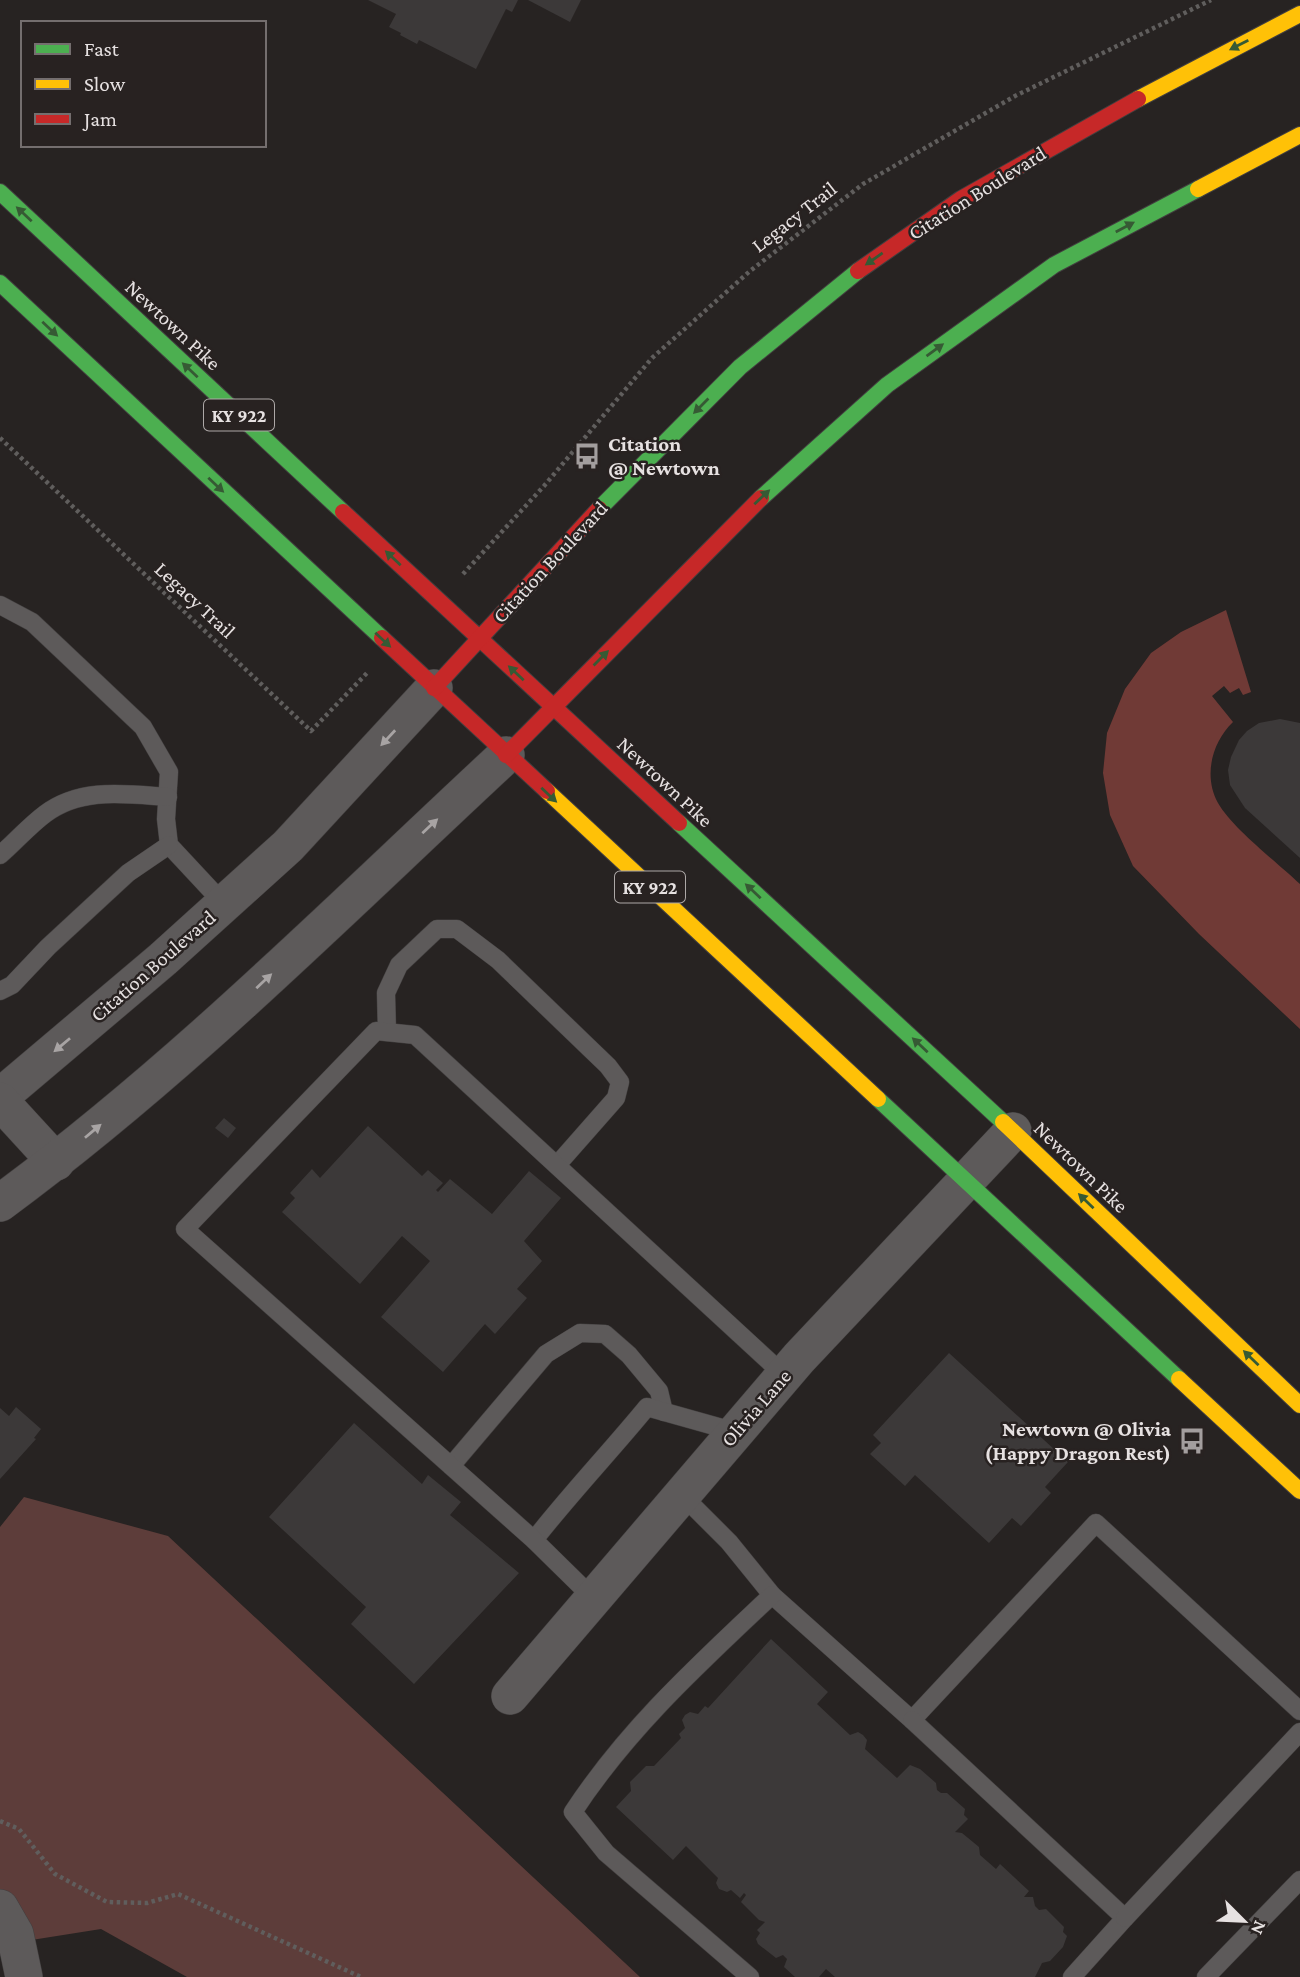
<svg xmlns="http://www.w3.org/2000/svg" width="1300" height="1977" font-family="'Crimson Pro',serif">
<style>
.green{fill:#5d3d3a}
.water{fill:#703a36}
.building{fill:#3c3939}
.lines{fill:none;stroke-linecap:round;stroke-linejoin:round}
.lane-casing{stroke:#423f3f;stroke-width:19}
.street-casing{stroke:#423f3f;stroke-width:38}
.fast-casing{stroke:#423f3f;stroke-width:18}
.slow-casing{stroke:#423f3f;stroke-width:18}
.jam-casing{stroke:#423f3f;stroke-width:18}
.path{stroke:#605e5d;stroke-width:4.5;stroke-dasharray:3.5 3.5;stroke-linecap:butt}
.lane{stroke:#5d5a5a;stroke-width:18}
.street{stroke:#5d5a5a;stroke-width:37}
.fast{stroke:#4caf50;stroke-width:16}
.slow{stroke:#ffc107;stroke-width:16}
.jam{stroke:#c62828;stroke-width:16}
.oneway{fill:#365a34}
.oneway2{fill:#a8a4a4}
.labels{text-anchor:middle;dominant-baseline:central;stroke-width:5;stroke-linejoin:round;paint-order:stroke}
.shield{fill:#282221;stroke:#ada8a7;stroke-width:2}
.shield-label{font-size:19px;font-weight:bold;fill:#e6e1e1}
.street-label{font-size:21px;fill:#e6e1e1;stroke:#282221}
.poi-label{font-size:21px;font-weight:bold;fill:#e6e1e1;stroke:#282221;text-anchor:start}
</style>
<rect width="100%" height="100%" fill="#272322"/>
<polygon class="green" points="24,1497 168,1536 640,1977 187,1977 101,1929 0,1945 0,1527"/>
<path class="water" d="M1226 610 1251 692 1243 695 1239 688 1230 693 1224 686 1212 696 1233 722C1212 742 1203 776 1218 803 1233 829 1277 862 1300 884V1029L1199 934 1133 866 1110 815 1103 773 1107 733 1125 689 1151 653 1181 632Z"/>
<g class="building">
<polygon points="368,0 518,0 512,12 506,9 476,69 419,40 417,44 400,35 401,33 389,27 396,14"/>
<polygon points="528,0 581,0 570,22"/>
<polygon points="1280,719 1300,723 1300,858 1245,808 1230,785 1228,770 1231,757 1239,740 1247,731 1259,723"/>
<polygon points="224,1118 236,1128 228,1138 215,1128"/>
<polygon points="368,1126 422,1176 428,1170 443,1183 436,1190 438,1192 450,1179 492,1214 529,1171 561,1198 524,1241 542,1261 517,1289 527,1298 495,1334 485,1324 443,1372 381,1317 430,1261 402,1236 360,1284 282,1212 295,1198 290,1193 312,1169 320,1178"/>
<polygon points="949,1353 1068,1462 1045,1487 1051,1493 1021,1526 1012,1518 989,1543 915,1475 905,1486 870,1454 881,1443 873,1435"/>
<polygon points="16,1407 41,1429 34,1438 36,1439 0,1479 0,1408 9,1416"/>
<polygon points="354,1423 422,1484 428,1475 461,1502 450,1515 519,1573 414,1684 351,1624 366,1607 269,1517"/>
<polygon points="771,1639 828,1692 817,1704 850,1735 858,1732 863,1735 867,1740 865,1749 897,1778 910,1765 920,1769 936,1783 937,1790 941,1793 947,1793 965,1809 964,1815 968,1819 955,1832 962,1833 979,1847 980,1855 996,1869 1000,1864 1029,1891 1024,1897 1033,1897 1035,1906 1039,1910 1046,1909 1064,1927 1063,1932 1067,1936 1063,1947 1050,1961 1042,1963 1035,1977 835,1977 826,1969 819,1977 795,1977 784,1967 787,1959 783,1955 776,1958 758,1944 756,1939 760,1933 757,1930 765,1922 759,1920 741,1902 746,1895 744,1893 740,1898 731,1890 727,1892 719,1889 716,1883 718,1878 686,1846 673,1860 616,1807 631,1791 630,1782 646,1766 654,1766 681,1738 679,1734 685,1728 682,1720 685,1715 690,1712 698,1714 705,1706 708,1708"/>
</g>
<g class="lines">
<g class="lane-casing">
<g id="lane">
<polyline points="0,605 32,622 143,727 169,772 166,819 169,845 224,904"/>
<path d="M0 855C15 842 29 826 45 814 81 787 125 794 168 797"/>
<polyline points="0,991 12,985 48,947 128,873 169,845"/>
<polyline points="387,1032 386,993 399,965 437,929 457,929 498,960 608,1066 620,1082 616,1098 557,1165"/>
<polyline points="451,1466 546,1354 580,1333 605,1334 629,1355 659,1391 664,1412"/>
<polyline points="682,1495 729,1542 772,1595 912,1720 1096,1523 1300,1711"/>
<path d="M534 1540C570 1494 610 1452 647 1407L736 1432"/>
<polyline points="593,1598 534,1540 185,1229 376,1031 415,1035 784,1375"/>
<polyline points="912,1720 1125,1918 1072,1977"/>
<polyline points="1125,1918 1300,1732"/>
<path d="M750 1977 606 1853 573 1812C628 1728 700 1663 772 1595"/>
<polyline points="1206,1977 1300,1880"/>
</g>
</g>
<g class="street-casing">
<g id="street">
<polyline points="0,1097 163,959 288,846 434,688"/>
<polyline points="0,1101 56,1162"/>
<path d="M0 1203C182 1069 341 908 506 755"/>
<polyline points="510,1696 799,1358 1013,1131"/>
<polyline points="0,1908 15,1934 24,1977"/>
</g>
</g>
<g class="fast-casing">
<g id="fast">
<polyline points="0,192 343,512"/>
<polyline points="0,283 382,638"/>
<polyline points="761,498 887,385 1054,265 1198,189"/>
<polyline points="599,509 740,367 858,271"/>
<polyline points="679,823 1003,1122"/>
<polyline points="878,1099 1179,1379"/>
</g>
</g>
<g class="slow-casing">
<g id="slow">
<polyline points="1138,99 1300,14"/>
<polyline points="1198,189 1300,135"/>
<polyline points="547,791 878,1099"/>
<polyline points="1003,1122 1300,1405"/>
<polyline points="1179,1379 1300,1491"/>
</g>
</g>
<g class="jam-casing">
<g id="jam">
<polyline points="858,271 961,199 1138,99"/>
<polyline points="343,512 679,823"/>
<polyline points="382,638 547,791"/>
<polyline points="434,688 599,509"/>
<polyline points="506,755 761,498"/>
</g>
</g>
<g class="path">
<polyline points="0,438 311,731 367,673"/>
<polyline points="463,574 544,486 652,358 750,271 863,184 1015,96 1211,0"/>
<polyline points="0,1821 19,1829 55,1874 107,1902 147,1903 178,1894 361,1977"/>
</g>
<use href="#lane" class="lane"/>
<use href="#street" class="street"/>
<use href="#fast" class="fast"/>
<use href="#slow" class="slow"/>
<use href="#jam" class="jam"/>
</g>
<defs><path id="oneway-solid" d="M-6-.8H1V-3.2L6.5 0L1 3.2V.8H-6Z" transform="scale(1.75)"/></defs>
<g class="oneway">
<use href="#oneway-solid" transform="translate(1239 45) rotate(153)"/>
<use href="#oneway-solid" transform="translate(24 214) rotate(-137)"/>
<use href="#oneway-solid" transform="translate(1125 227) rotate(-28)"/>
<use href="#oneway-solid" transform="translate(874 259) rotate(145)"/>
<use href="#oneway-solid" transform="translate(50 329) rotate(43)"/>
<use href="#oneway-solid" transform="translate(935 350) rotate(-36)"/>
<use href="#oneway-solid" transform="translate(190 370) rotate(-137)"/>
<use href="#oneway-solid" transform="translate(701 406) rotate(135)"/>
<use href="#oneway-solid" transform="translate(216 485) rotate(43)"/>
<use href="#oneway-solid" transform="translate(762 497) rotate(-43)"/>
<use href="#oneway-solid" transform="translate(393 558) rotate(-137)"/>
<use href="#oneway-solid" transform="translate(383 640) rotate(43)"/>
<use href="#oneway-solid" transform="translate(601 658) rotate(-45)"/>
<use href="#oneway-solid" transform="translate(516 673) rotate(-137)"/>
<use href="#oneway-solid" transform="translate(549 795) rotate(43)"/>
<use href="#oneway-solid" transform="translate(753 891) rotate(-137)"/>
<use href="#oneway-solid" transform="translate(920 1045) rotate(-137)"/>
<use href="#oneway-solid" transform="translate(1086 1201) rotate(-136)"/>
<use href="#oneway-solid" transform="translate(1251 1358) rotate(-136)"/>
</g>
<g class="oneway2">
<use href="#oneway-solid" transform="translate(388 738) rotate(133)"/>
<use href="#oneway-solid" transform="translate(430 826) rotate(-43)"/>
<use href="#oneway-solid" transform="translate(264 981) rotate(-43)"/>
<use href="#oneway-solid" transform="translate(62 1045) rotate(140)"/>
<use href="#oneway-solid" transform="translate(93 1131) rotate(-40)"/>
</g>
<defs>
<g id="bus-bare" transform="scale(2.1)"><path d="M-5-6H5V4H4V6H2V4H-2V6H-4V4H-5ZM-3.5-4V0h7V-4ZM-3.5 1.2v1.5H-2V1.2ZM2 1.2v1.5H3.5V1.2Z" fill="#a39e9e" stroke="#282221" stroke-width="2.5" paint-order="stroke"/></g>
</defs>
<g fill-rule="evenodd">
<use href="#bus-bare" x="587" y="456"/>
<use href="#bus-bare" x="1192" y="1441"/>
</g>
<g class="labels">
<g class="shield">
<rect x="204" y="399.5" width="70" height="31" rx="5"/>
<rect x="615" y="871.5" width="70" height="31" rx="5"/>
</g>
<g class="shield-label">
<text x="239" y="415">KY 922</text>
<text x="650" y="887">KY 922</text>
</g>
<g class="street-label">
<text transform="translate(977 193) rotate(-32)">Citation Boulevard</text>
<text transform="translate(794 217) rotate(-38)">Legacy Trail</text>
<text transform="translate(173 325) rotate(43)">Newtown Pike</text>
<text transform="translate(550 562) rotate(-47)">Citation Boulevard</text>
<text transform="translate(195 600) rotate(43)">Legacy Trail</text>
<text transform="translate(665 782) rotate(43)">Newtown Pike</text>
<text transform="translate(153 966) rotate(-41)">Citation Boulevard</text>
<text transform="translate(1081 1167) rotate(44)">Newtown Pike</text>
<text transform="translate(756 1408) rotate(-49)">Olivia Lane</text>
</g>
<g class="poi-label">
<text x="608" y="444">Citation<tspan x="608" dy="24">@ Newtown</tspan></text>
<text x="1171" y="1429" text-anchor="end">Newtown @ Olivia<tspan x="1171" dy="24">(Happy Dragon Rest)</tspan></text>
</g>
</g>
<rect x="21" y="21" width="245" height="126" fill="#282221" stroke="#746e6e" stroke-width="2"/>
<rect x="35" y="44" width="35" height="10" fill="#4caf50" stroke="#746e6e" stroke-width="2"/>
<text x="84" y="56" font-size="21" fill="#e6e1e1">Fast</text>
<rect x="35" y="79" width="35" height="10" fill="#ffc107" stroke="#746e6e" stroke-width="2"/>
<text x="84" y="91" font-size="21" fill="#e6e1e1">Slow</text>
<rect x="35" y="114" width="35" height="10" fill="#c62828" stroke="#746e6e" stroke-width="2"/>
<text x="84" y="126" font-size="21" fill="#e6e1e1">Jam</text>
<g transform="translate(1244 1921) rotate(114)" stroke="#282221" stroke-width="5" paint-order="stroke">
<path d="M0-5L12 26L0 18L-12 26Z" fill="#e6e1e1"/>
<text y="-10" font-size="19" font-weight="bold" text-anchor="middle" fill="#e6e1e1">N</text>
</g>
</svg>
